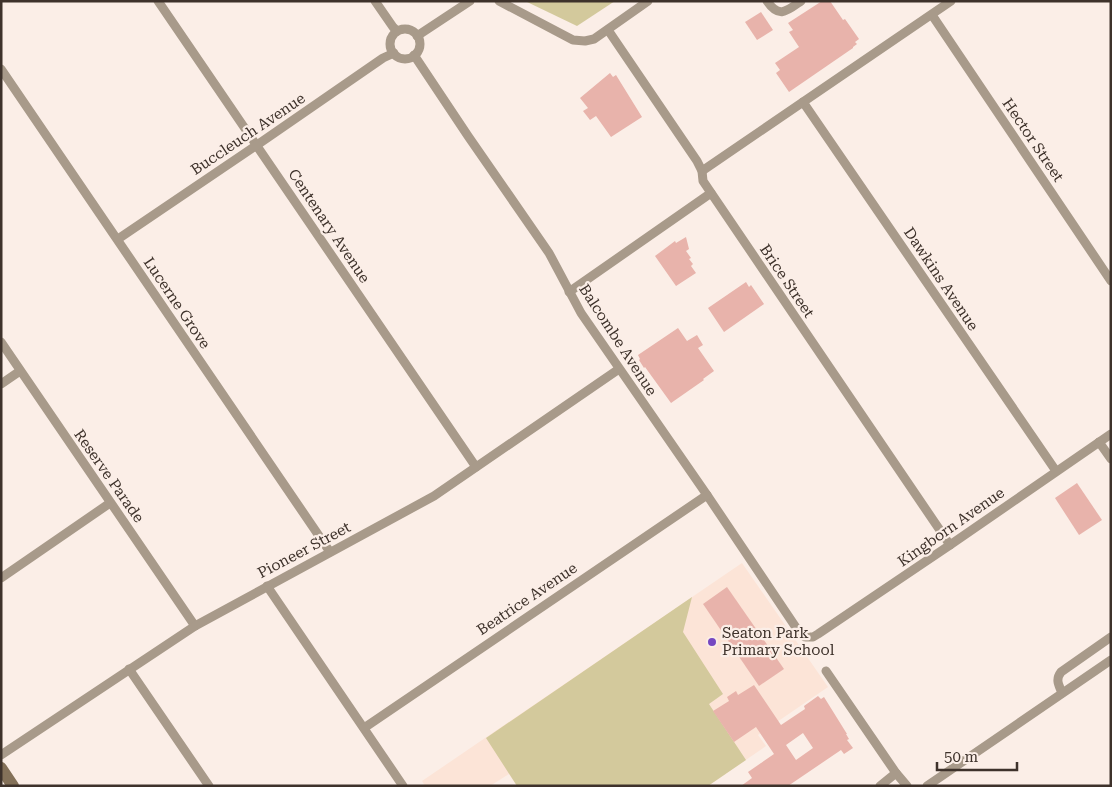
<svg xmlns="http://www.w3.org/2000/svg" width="1112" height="787" font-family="'Roboto Serif',serif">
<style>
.built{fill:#fce4d7}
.green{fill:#d3c99c}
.building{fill:#e8b3ab;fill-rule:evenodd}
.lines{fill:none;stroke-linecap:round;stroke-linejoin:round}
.street{stroke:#a89a8a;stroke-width:9}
.secondary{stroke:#847159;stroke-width:12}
.poi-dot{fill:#7548c1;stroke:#fbeee7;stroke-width:2}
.labels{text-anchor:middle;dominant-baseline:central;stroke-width:4.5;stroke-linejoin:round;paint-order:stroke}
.street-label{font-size:15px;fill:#3e322b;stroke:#fbeee7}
.poi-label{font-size:15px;fill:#3e322b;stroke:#fbeee7;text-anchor:start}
</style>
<rect width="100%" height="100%" fill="#fbeee7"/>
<polygon class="built" points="742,563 828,687 758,735 766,746 708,786 517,786 509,774 490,786 425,786 422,781"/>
<g class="green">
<polygon points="525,1 615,1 577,26"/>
<polygon points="692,597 683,632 723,694 709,704 746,760 708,786 517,786 486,738"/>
</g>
<g class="building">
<polygon points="822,1 830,1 843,20 845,19 859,39 855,42 857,44 853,47 853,48 789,92 776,73 780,70 775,63 799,47 789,32 793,30 788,23"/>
<polygon points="761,12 773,30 757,40 745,22"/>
<polygon points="610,73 613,77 616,75 642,117 611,137 596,116 590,120 583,111 588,108 580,98"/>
<polygon points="686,237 689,249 686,251 691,258 689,259 693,264 691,266 696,273 676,286 655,256 675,241 676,243"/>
<polygon points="746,282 749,287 751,285 764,304 724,332 708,308"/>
<polygon points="678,328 687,341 697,335 703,345 698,348 714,371 703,379 704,380 671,403 645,367 644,368 639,360 640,359 638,355"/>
<polygon points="1077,483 1102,520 1079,535 1055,498"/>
<polygon points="727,587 784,669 759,686 703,604"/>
<path d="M754 685 781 725 805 709 804 706 818 696 821 699 824 697 847 734H846L849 739 847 740 853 748 844 754 841 750 788 786H741L752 778 748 772 774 754 756 727 734 742 713 711 729 701 727 697 736 691 738 695ZM803 733 813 748 796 760 786 745Z"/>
</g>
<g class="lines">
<g class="street">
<polyline points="158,1 476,467"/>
<polyline points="375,1 393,27 397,31"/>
<polyline points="499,1 573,40 585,41 594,39 648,1"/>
<path d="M767 1C779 19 787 11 801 1"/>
<polyline points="932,15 1111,281"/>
<circle cx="405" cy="44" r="15"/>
<polyline points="608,30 697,161 702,171 703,181 950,545"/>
<polyline points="417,36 470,1"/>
<polyline points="414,55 468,136 549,253 581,313 707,495 797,629 805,637 813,637 818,634 950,545 1111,434"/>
<polyline points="1,69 330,552"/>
<polyline points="803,102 1056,471"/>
<polyline points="702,171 951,1"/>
<polyline points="118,239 257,145 383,58 394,53"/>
<polyline points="569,292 711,193"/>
<polyline points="1,342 195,626"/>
<polyline points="1,384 20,371"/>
<polyline points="1099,442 1111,459"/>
<polyline points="1,578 110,503"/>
<polyline points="267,586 403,786"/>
<polyline points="129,669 209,786"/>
<polyline points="826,671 896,773 907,786"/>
<path d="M1062 693C1059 685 1055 680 1061 672L1111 637"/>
<polyline points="364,728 707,495"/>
<polyline points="1,755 195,626 434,496 619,369"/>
<polyline points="880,786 896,773"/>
<polyline points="927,786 1111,660"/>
</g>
<polyline class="secondary" points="1,768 13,786"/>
</g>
<circle class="poi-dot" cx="712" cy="642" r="5"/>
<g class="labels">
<g class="street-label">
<text transform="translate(248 134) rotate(-34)">Buccleuch Avenue</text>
<text transform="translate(1033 140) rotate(56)">Hector Street</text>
<text transform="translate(329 226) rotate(56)">Centenary Avenue</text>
<text transform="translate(941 279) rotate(56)">Dawkins Avenue</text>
<text transform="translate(787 281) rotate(56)">Brice Street</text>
<text transform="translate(177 303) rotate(56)">Lucerne Grove</text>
<text transform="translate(618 340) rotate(57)">Balcombe Avenue</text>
<text transform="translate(109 476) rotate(55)">Reserve Parade</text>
<text transform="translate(951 527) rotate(-35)">Kingborn Avenue</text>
<text transform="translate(304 550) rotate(-28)">Pioneer Street</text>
<text transform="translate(527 599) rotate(-34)">Beatrice Avenue</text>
</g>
<g class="poi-label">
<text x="722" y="633">Seaton Park<tspan x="722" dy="17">Primary School</tspan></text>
</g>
</g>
<rect width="1112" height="787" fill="none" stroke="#3e322b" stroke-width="5"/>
<path d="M937 762v8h80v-8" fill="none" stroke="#3e322b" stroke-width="2.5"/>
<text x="944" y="762" font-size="15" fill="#3e322b" stroke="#fbeee7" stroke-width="4" paint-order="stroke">50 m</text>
</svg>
